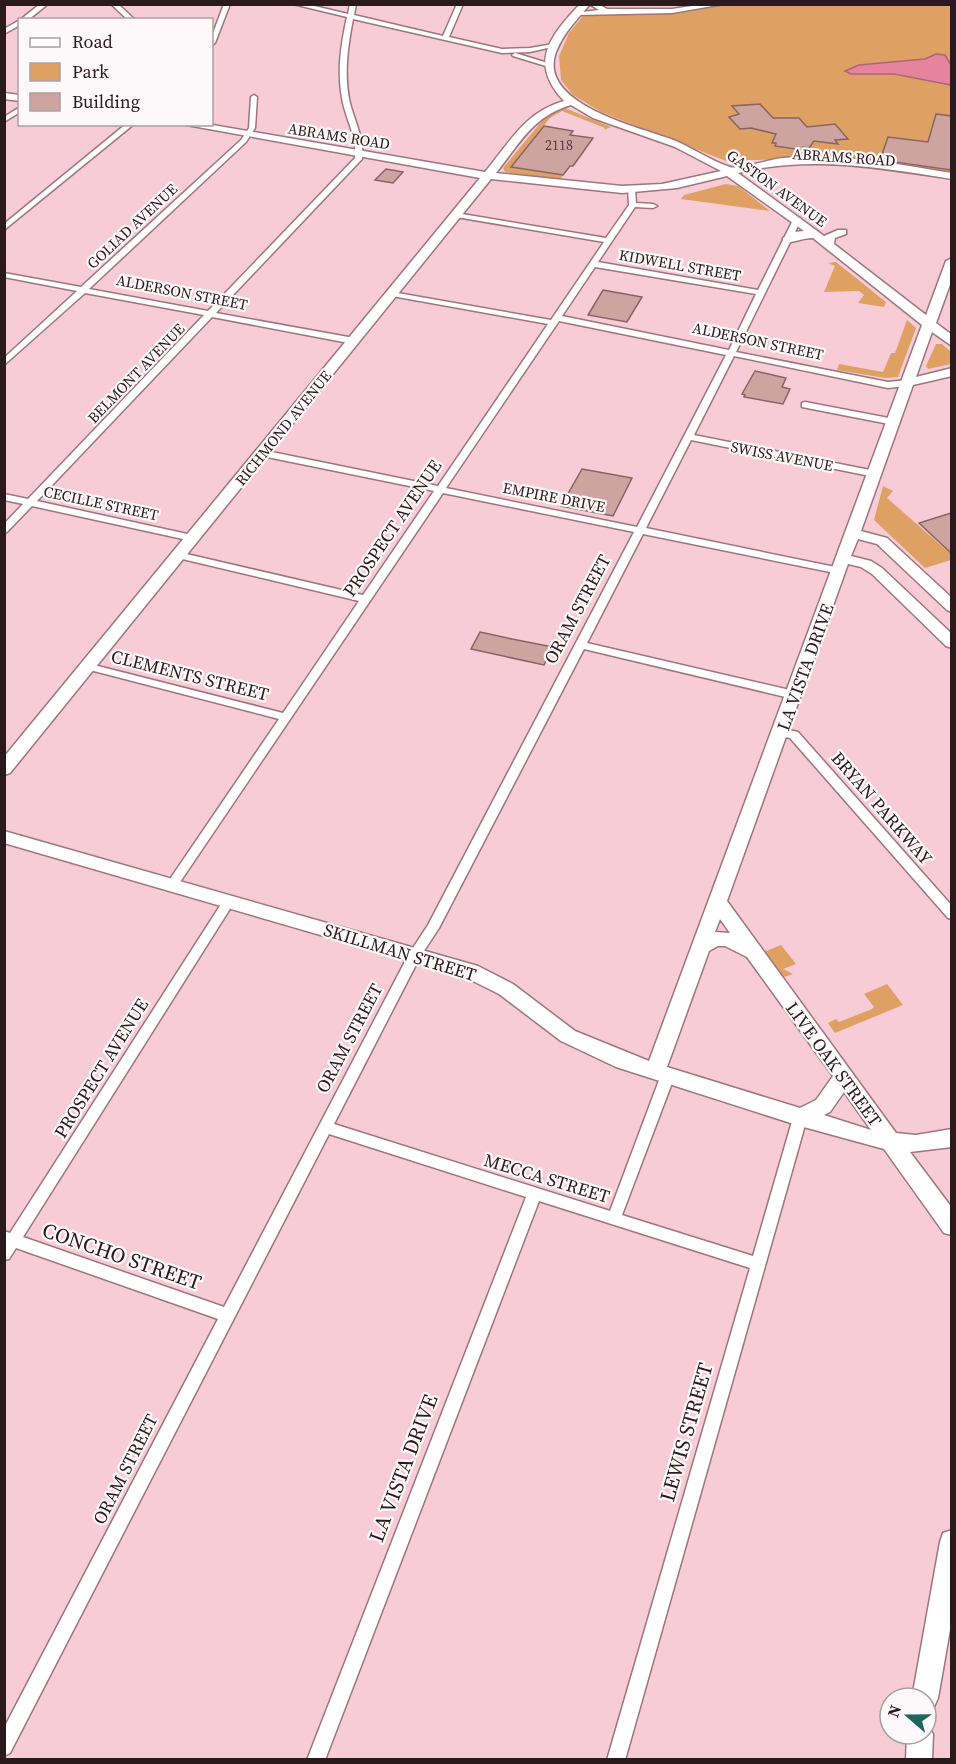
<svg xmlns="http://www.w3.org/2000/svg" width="956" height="1764" font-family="'Source Serif 4',serif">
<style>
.green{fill:#dfa064}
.water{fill:#e6849e;stroke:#ae6478;stroke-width:1.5}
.building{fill:#cea4a1;stroke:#896360;stroke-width:1.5}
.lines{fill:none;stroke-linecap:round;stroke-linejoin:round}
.street-casing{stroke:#9c757e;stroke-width:3}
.secondary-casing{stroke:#9c757e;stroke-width:3}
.street{fill:#fff;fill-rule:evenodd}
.secondary{fill:#fff;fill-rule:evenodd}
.labels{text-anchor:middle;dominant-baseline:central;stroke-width:4.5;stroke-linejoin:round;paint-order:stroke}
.far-number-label{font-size:14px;fill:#533c3f}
.far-street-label{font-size:15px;fill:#2a1a1e;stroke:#fdf9fa}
.street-label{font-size:18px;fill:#2a1a1e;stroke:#fdf9fa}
.near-street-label{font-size:21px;fill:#2a1a1e;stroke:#fdf9fa}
</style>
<rect width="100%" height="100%" fill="#f7ccd6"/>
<g class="green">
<polygon points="730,4 951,5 951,173 812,158 726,161 601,112 573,95 561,80 559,56 569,33 583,16 600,13 674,13"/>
<polygon points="565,108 611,127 604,130 605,128 562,111 550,118 511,166 563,175 559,181 505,172 503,168 547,115"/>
<polygon points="726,184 738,186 770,211 681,199 684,195"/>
<polygon points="836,262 886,302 884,307 858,303 864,295 859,291 824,292 835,266 828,263"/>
<polygon points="907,320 916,328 898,377 885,378 837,370 839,364 883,372 891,353 895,353"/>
<polygon points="936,344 942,344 951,352 951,364 928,369 926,366"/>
<polygon points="883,486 893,491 887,498 951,554 951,560 925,568 874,520"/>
<polygon points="781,945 796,964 783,969 793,974 784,977 778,975 764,952"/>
<polygon points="887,984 903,1005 835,1033 828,1023 836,1019 839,1022 872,1009 874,1007 864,994"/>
</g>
<polygon class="water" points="936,54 945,55 951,65 951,85 894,74 851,74 845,71 859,65 925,59"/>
<g class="building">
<polygon points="760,104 773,118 799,118 807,127 835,124 848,139 835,140 838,144 814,141 809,148 803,147 802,150 775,146 776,143 772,143 776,134 751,128 740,129 729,117 739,114 732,106"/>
<polygon points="936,114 951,116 951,170 880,160 888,137 928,142"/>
<polygon points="544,126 573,131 570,135 593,138 573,166 570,166 563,175 511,167"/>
<polygon points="386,169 403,172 393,183 375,180"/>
<polygon points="603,290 642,297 627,322 588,315"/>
<polygon points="755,371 786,378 782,387 790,389 783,404 744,397 745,395 742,394"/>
<polygon points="582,469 632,478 613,516 561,506"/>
<polygon points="951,513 951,553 919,523"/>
<polygon points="480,632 512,639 553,647 544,665 471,649"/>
</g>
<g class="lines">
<g class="street-casing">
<g id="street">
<polygon points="40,4 48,4 28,20 20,20"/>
<polygon points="111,4 118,4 135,20 128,20"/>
<polygon points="224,4 230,4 215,43 212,45 212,36"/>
<path d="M293 4H306L348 14 350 4H356L354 15 443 36 457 4H463L449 37 502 49 530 48 553 44 556 46 530 52 502 53 353 19C348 45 344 72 349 99 353 118 365 139 362 159L216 313 354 338 358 341 354 344 212 317 37 501 192 535 197 538 195 540 192 541 32 506 7 532 4 533V524L23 504 4 500V494L28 499 204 315 85 293 4 365V358L77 291 4 277V273L81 287 241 140 249 128 251 97 254 95 257 97 255 128 246 142 89 289 208 311 355 158C358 138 345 118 342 98 337 71 341 44 347 17Z"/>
<polygon points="589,4 598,4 607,9 672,9 705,4 724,4 672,13 577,15 574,13 599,10"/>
<polygon points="20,20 20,25 4,34 4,29"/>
<polygon points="515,53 551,64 552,65 549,67 513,56 512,55"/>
<polygon points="20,107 20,112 4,122 4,117"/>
<polygon points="126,124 134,124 4,230 4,224"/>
<path d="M628 188 635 190 636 203 653 204 657 206 653 208 635 207 598 262 758 290 793 220 800 218 801 220 736 352 888 382 907 380 911 383 907 386 888 388 734 356 694 435 875 471 880 474 875 477 691 440 646 528 840 568 845 571 840 574 643 534 587 643 794 691 799 695 794 699 584 649 439 928 420 957 334 1124 610 1211 661 1075 663 1071 668 1070 673 1071 675 1075 622 1215 753 1256 793 1118 795 1114 800 1112 805 1114 807 1118 625 1760H607L750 1268 539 1201 325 1760H307L526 1197 329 1134 10 1753 4 1756V1728L218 1319 16 1248 9 1259 4 1260V1231L10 1233 225 898H233L235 901 233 904 23 1237 224 1307 409 954 428 925 634 532 443 493 176 888 172 889 166 885 168 882 279 719 86 669 81 666 86 663 283 713 359 601 178 558 173 555 178 552 363 595 434 491 262 456 257 453 262 450 438 486 548 324 392 296 388 294 392 292 551 320 604 242 456 217 452 215 456 213 606 238 629 205ZM595 267 756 294 729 350 562 316ZM559 321 726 355 637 527 446 488Z"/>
<polygon points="805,402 894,419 898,422 894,425 802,407 802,403"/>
<polygon points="780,728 798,732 952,906 952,919 948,918 790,738 776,735 775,732"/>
</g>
</g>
<g class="secondary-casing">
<g id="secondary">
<path d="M580 4H590C577 20 564 32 556 52 537 103 635 126 668 138 689 145 708 160 730 167 738 170 771 159 783 158 839 153 896 164 952 173V179C881 168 809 155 738 173L824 236 838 230H846V234L835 238 834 244 926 315 946 261 952 258V279L936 323 952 335V346L932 332 916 377 952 368V376L913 385 861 531 887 538 952 598V612L947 610 877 544 858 539 851 556 871 561 882 568 952 634V648L946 646 872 574 861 567 848 564 727 901 896 1133 916 1135 952 1129V1147L910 1152 952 1208V1235L944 1233 884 1149 800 1126 616 1067 561 1041 499 994 465 977 4 843V831L478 966 513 984 575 1031 649 1061 922 325 813 238C801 238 791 244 783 242V238L794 232 804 231 727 176 677 188 622 193 491 179 10 773 4 775V757L480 178 181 124H207L485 172C510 142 525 112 564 101 528 63 550 36 580 4ZM571 105 593 118 675 147 721 171 662 184 622 186 496 173C520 143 533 116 571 105ZM720 919 730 933 715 932ZM718 946H725L747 957 833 1076 816 1100 800 1108 667 1067 709 951ZM844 1092 871 1130 824 1115 830 1112Z"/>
<polygon points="4,93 20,95 20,101 4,99"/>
<polygon points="952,1530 952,1618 938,1698 934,1707 926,1711 926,1698 912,1698 940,1542 943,1533"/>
<polygon points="926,1723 933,1734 932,1760 906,1760 907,1734 926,1734"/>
</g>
</g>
<use href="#street" class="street"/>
<use href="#secondary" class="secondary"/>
</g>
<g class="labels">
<g class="far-number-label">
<text x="559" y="145">2118</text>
</g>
<g class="far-street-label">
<text transform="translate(339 136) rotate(9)">ABRAMS ROAD</text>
<text transform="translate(844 157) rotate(4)">ABRAMS ROAD</text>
<text transform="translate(777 188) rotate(36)">GASTON AVENUE</text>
<text transform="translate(132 226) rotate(-43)">GOLIAD AVENUE</text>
<text transform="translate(680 265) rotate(10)">KIDWELL STREET</text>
<text transform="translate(182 292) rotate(11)">ALDERSON STREET</text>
<text transform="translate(758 341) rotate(12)">ALDERSON STREET</text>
<text transform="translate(136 373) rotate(-46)">BELMONT AVENUE</text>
<text transform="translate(283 428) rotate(-51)">RICHMOND AVENUE</text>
<text transform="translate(782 456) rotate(11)">SWISS AVENUE</text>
<text transform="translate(554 497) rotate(11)">EMPIRE DRIVE</text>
<text transform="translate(101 503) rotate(12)">CECILLE STREET</text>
</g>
<g class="street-label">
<text transform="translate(392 528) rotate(-56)">PROSPECT AVENUE</text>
<text transform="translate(577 609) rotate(-62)">ORAM STREET</text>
<text transform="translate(805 667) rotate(-70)">LA VISTA DRIVE</text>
<text transform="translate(190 675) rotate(14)">CLEMENTS STREET</text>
<text transform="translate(882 808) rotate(49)">BRYAN PARKWAY</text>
<text transform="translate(400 952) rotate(17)">SKILLMAN STREET</text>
<text transform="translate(349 1038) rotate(-62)">ORAM STREET</text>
<text transform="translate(834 1064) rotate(54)">LIVE OAK STREET</text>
<text transform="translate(101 1068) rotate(-58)">PROSPECT AVENUE</text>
<text transform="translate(547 1178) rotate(17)">MECCA STREET</text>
<text transform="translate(125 1469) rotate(-63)">ORAM STREET</text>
</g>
<g class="near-street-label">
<text transform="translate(122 1256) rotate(19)">CONCHO STREET</text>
<text transform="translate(686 1432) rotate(-74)">LEWIS STREET</text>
<text transform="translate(403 1468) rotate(-69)">LA VISTA DRIVE</text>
</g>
</g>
<rect width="956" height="1764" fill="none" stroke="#2a1a1e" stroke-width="12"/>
<rect x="18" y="18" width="195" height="108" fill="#fdf9fa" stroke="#a9a0a2" stroke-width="1.5"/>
<rect x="30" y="38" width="30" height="9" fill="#ffffff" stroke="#a9a0a2" stroke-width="1.5"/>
<text x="72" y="48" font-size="18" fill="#2a1a1e">Road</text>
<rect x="30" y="63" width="30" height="18" fill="#dfa064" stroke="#a9a0a2" stroke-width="1.5"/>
<text x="72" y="78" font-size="18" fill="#2a1a1e">Park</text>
<rect x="30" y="93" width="30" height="18" fill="#cea4a1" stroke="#a9a0a2" stroke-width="1.5"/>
<text x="72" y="108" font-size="18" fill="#2a1a1e">Building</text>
<g transform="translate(908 1716) rotate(290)"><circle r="28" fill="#fdf9fa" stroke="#a9a0a2" stroke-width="1.5"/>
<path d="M0-4.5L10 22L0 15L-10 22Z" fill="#1e675e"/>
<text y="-9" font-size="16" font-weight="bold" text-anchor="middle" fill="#2a1a1e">N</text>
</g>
</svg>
